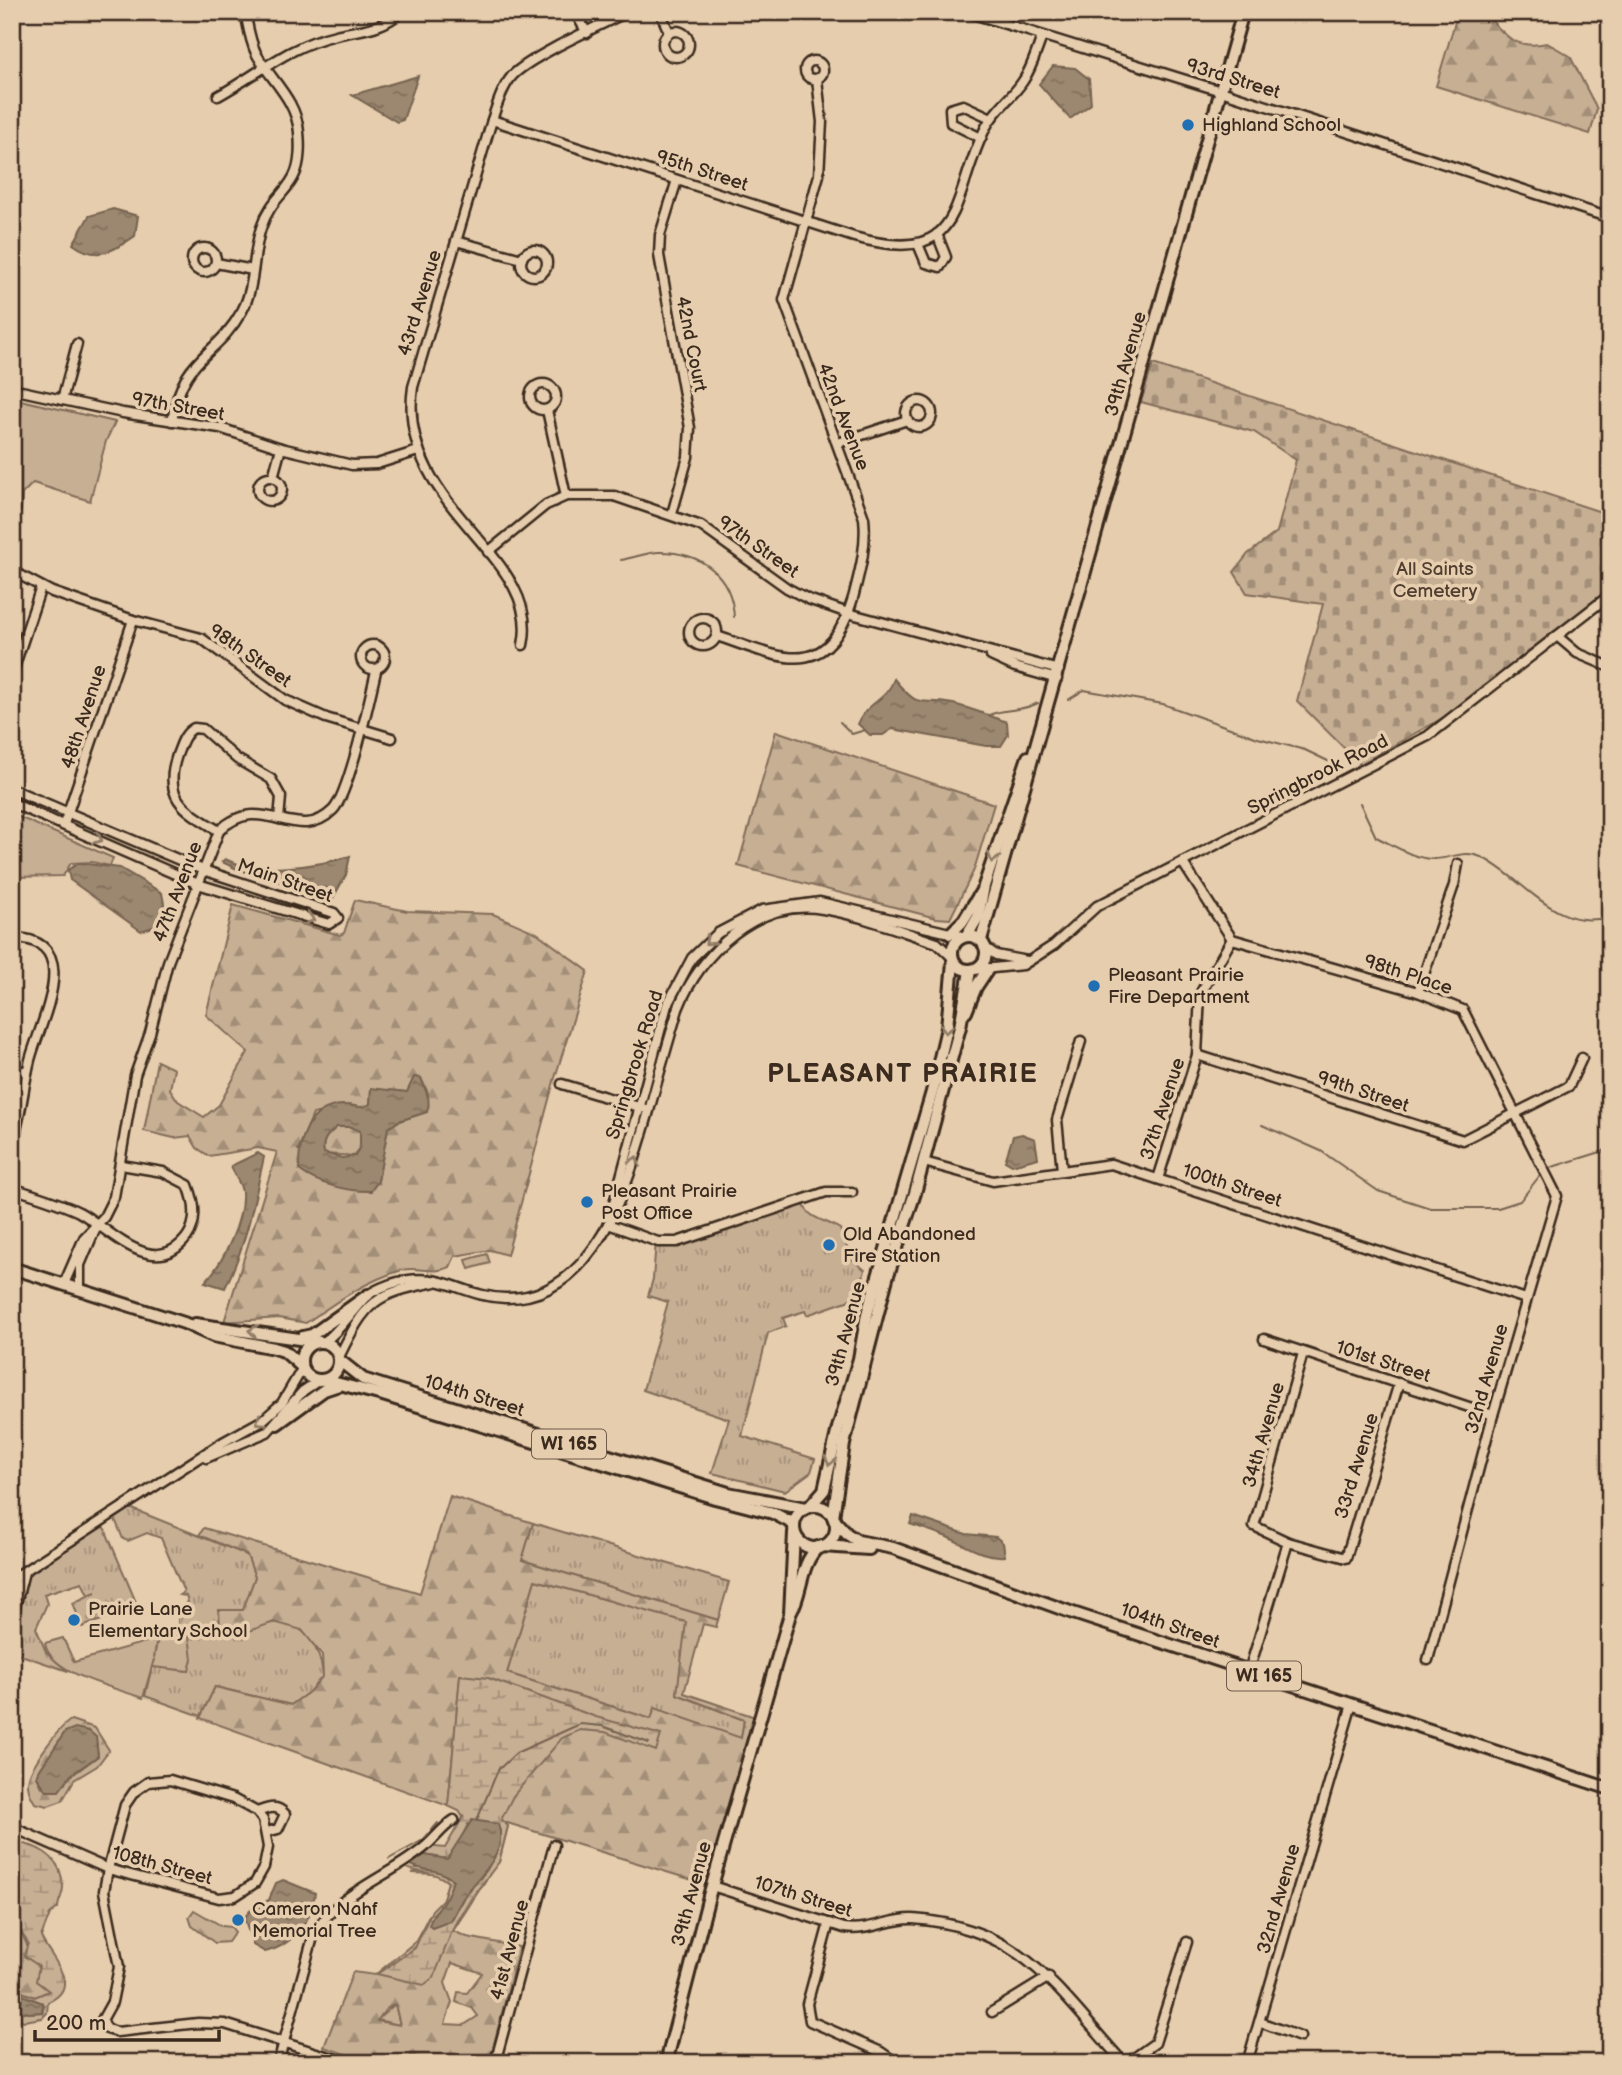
<svg xmlns="http://www.w3.org/2000/svg" width="1622" height="2075" font-family="'Balsamiq Sans',sans-serif">
<style>
.grass{fill:url(#grass-tufts);stroke:#816c59;stroke-width:2}
.forest{fill:url(#forest-firs);stroke:#816c59;stroke-width:2;fill-rule:evenodd}
.wetland{fill:url(#wetland-marsh);stroke:#816c59;stroke-width:2}
.cemetery{fill:url(#cemetery-stones);stroke:#816c59;stroke-width:2}
.park{fill:#c7af94;stroke:#816c59;stroke-width:2}
.water{fill:url(#water-ripples);stroke:#75624f;stroke-width:2;fill-rule:evenodd}
.lines{fill:none;stroke-linecap:round;stroke-linejoin:round}
.stream{stroke:#75624f;stroke-width:2}
.canal{stroke:#9c8770;stroke-width:6}
.minor-casing{stroke:#3b2a1e;stroke-width:13}
.major-casing{stroke:#3b2a1e;stroke-width:16}
.minor{stroke:#e6cdae;stroke-width:8}
.major{stroke:#e6cdae;stroke-width:10}
.oneway{stroke:#907c66}
.poi-dot{fill:#1f6fb2;stroke:#e6cdae;stroke-width:2.5}
.labels{text-anchor:middle;dominant-baseline:central;stroke-width:7;stroke-linejoin:round;paint-order:stroke}
.shield{fill:#e6cdae;stroke:#6e5b49;stroke-width:2}
.shield-label{font-size:18px;font-weight:bold;fill:#3b2a1e}
.street-label{font-size:19px;fill:#3b2a1e;stroke:#e6cdae}
.poi-label{font-size:19px;fill:#3b2a1e;stroke:#e6cdae;text-anchor:start}
.park-label{font-size:19px;fill:#503e30;stroke:#e6cdae}
.district-label{font-size:26px;font-weight:bold;letter-spacing:2px;fill:#3b2a1e;stroke:#e6cdae}
</style>
<defs>
<pattern id="grass-tufts" width="24" height="20" patternUnits="userSpaceOnUse" patternTransform="scale(1.75)"><rect width="24" height="20" fill="#c7af94"/><path d="M3 7l-1-3M5 7V3M7 7l1-3M15 17l-1-3M17 17v-4M19 17l1-3" fill="none" stroke="#a38f78"/></pattern>
<pattern id="forest-firs" width="22" height="20" patternUnits="userSpaceOnUse" patternTransform="scale(1.75)"><rect width="22" height="20" fill="#c7af94"/><path d="M5 1l3.5 6h-7zM16 11l3.5 6h-7z" fill="#a38f78"/></pattern>
<pattern id="wetland-marsh" width="20" height="14" patternUnits="userSpaceOnUse" patternTransform="scale(1.75)"><rect width="20" height="14" fill="#c7af94"/><path d="M1 5h8M5 5V1M11 12h8M15 12V8" fill="none" stroke="#a38f78"/></pattern>
<pattern id="cemetery-stones" width="16" height="16" patternUnits="userSpaceOnUse" patternTransform="scale(1.75)"><rect width="16" height="16" fill="#c7af94"/><path d="M2 7V4a2 2 0 0 1 4 0v3zM10 15v-3a2 2 0 0 1 4 0v3z" fill="#a38f78"/></pattern>
<pattern id="water-ripples" width="26" height="14" patternUnits="userSpaceOnUse" patternTransform="scale(1.75)"><rect width="26" height="14" fill="#9c8770"/><path d="M2 4q2-2 4 0t4 0M15 11q2-2 4 0t4 0" fill="none" stroke="#806f5b"/></pattern>
</defs>
<rect width="100%" height="100%" fill="#e6cdae"/>
<filter id="ink" filterUnits="userSpaceOnUse"><feTurbulence type="fractalNoise" baseFrequency=".0143" numOctaves="2"/><feDisplacementMap in="SourceGraphic" scale="14" xChannelSelector="R" yChannelSelector="G"/><feConvolveMatrix kernelMatrix="1 2 1 2 8 2 1 2 1" color-interpolation-filters="sRGB"/></filter>
<g filter="url(#ink)">
<g class="grass">
<path d="M802 1200C807 1220 825 1219 840 1229L851 1258 865 1270 859 1293 847 1301 807 1315 805 1311 783 1318 786 1326 768 1333 742 1436 815 1459 811 1472 785 1491 712 1473 729 1419 643 1390 668 1302 648 1296 653 1279 656 1241 667 1243Z"/>
<path d="M130 1508 247 1555 255 1577 243 1611H219L246 1632C254 1629 264 1624 272 1623 304 1619 321 1649 323 1676L309 1692 291 1705 215 1687 201 1716 145 1696 152 1666 189 1671V1637L174 1630 178 1624V1609L188 1602 186 1596 180 1595 184 1592 161 1538 147 1533 128 1541 123 1539 115 1519Z"/>
<polygon points="533,1523 729,1582 718,1620 522,1560"/>
<polygon points="101,1525 105,1529 138,1607 82,1627 73,1603 96,1592 88,1595 82,1582 44,1594 47,1604 36,1628 46,1652 68,1671 12,1652 12,1619 24,1572"/>
<polygon points="535,1580 687,1622 677,1694 744,1720 741,1739 656,1709 651,1719 507,1673"/>
<polygon points="395,2004 400,2025 377,2020"/>
</g>
<g class="forest">
<path d="M1458 12H1484C1505 35 1513 50 1547 43L1570 56 1597 109 1590 134 1436 86Z"/>
<polygon points="776,731 994,804 974,870 950,919 936,918 738,866"/>
<path d="M355 900 407 911 493 914 537 933 588 971 554 1081 507 1255 490 1250 455 1256 450 1267C434 1275 418 1266 402 1270 365 1281 336 1302 306 1323L279 1318 224 1322 277 1152 258 1148 209 1156 197 1148 190 1136 174 1138 144 1131 157 1061 174 1069 170 1089 178 1101 204 1117 219 1105 248 1052 206 1015 233 905 340 935 344 933ZM421 1078 428 1093 427 1112 399 1121 388 1128 378 1181 298 1150 313 1114 350 1105 365 1108 370 1104 371 1089 407 1092Z"/>
<path d="M337 1127H351L360 1131V1146L355 1156 324 1154C321 1141 327 1135 337 1127Z"/>
<path d="M450 1496 533 1523 522 1560 718 1620 716 1627 703 1624 684 1693 755 1717 712 1886 504 1822 508 1826 499 1862 489 1868 500 1844 477 1820 584 1713 488 1678 460 1676 448 1806 200 1718 215 1687 291 1705 309 1692 323 1676 322 1655 302 1630 274 1622 246 1632 220 1627 219 1610H243L255 1577 247 1555 199 1535 204 1528 420 1593ZM535 1580 686 1622 677 1694 744 1720 741 1738 655 1708 651 1719 507 1673Z"/>
<path d="M71 1720 95 1728 109 1750 97 1766 74 1780 62 1801 48 1806 35 1803C30 1795 26 1787 29 1777 33 1763 59 1727 71 1720ZM65 1732 96 1737 98 1756 67 1779 42 1787 37 1777 39 1771Z"/>
<path d="M432 1868 453 1880 451 1921 464 1897 487 1870 491 1872 453 1931 467 1937 519 1947 489 2063H372L324 2047 353 1972 375 1975 416 1941 428 1917 443 1899 448 1882 436 1874 412 1873ZM452 1963 482 1973 467 1993 458 1992 456 2002 472 2008 478 2016 464 2025 445 2024 452 2002 445 1983ZM395 2004 400 2025 377 2021 386 2009Z"/>
<polygon points="194,1910 222,1926 231,1927 235,1932 228,1942 215,1943 192,1926 189,1917"/>
<polygon points="19,1928 49,1991 35,1997 20,1991 19,1969 12,1965 12,1929"/>
</g>
<g class="wetland">
<path d="M460 1675 488 1678 596 1717 661 1735 656 1751 605 1732 580 1730 562 1738 513 1796 501 1820 508 1826 499 1862 472 1897 452 1931 434 1977 424 1985 377 1974 415 1948 432 1910 443 1899 448 1882C433 1869 416 1875 400 1865L409 1858 416 1868H432L453 1880 448 1898 433 1914 451 1921 464 1897 487 1870 500 1844V1830L468 1824 459 1843 447 1859 419 1854 426 1846 445 1848 463 1817 459 1811 448 1806Z"/>
<path d="M20 1843C45 1848 62 1860 63 1887 63 1895 58 1901 58 1908L50 1914 41 1937C50 1958 84 1986 48 2002L47 2013 42 2018 24 2021 12 2017V2009L29 2013 42 2012 45 2005 17 1993V1970L12 1969V1974V1965L19 1969 21 1992 35 1997 49 1991 36 1981 39 1966 24 1956 28 1943 19 1929H12V1857Z"/>
</g>
<polygon class="cemetery" points="1153,364 1610,515 1610,589 1446,716 1360,764 1297,701 1323,604 1247,593 1234,572 1248,554 1277,532 1296,460 1254,432 1141,402"/>
<g class="park">
<polygon points="12,398 115,422 106,441 90,501 33,483 22,494 21,511 12,514"/>
<polygon points="12,814 113,858 110,866 92,862 71,863 63,876 12,877"/>
<polygon points="487,1254 490,1263 469,1269 466,1260"/>
<path d="M176 1632 189 1636 192 1659 189 1671 153 1667 154 1659 143 1698C116 1688 49 1674 45 1643L63 1638 74 1662 146 1642 149 1634 157 1636 154 1658 158 1637 167 1638Z"/>
</g>
<g class="water">
<polygon points="1053,66 1075,68 1089,79 1091,104 1070,119 1039,84"/>
<polygon points="418,76 403,120 397,122 352,95"/>
<path d="M113 209 138 216 135 236C113 251 97 262 73 244L89 216Z"/>
<path d="M894 679C921 712 919 697 953 704 971 708 989 716 1007 722L1008 735 1001 746H986L892 729 883 735H870L858 724C867 701 886 702 894 679Z"/>
<path d="M350 856 346 875 333 898 237 869 222 862 225 859C254 875 320 866 350 856Z"/>
<polygon points="79,863 120,868 162,893 166,915 162,924 141,931 70,880 68,870"/>
<path d="M414 1077 421 1078C425 1091 432 1099 427 1112L399 1121 388 1128 378 1181 371 1191C348 1192 317 1184 299 1170 298 1139 309 1106 343 1105 353 1105 362 1110 370 1104L371 1088 407 1092ZM337 1127H351L360 1131V1146L355 1156 342 1158 324 1153C321 1141 327 1135 337 1127Z"/>
<polygon points="1022,1134 1035,1139 1038,1158 1012,1165 1005,1161 1013,1136"/>
<path d="M258 1153 264 1157C254 1202 246 1246 225 1288L205 1282C224 1262 244 1220 242 1192 241 1184 234 1174 231 1166Z"/>
<path d="M913 1516 966 1534 996 1537 1003 1543 1005 1556C980 1558 964 1543 942 1535 932 1531 921 1528 910 1524Z"/>
<polygon points="75,1728 89,1731 96,1737 98,1756 71,1775 59,1791 47,1791 37,1777 39,1771 65,1732"/>
<path d="M472 1820 498 1824C509 1854 479 1875 464 1897 459 1904 455 1913 451 1921L432 1928 429 1925C437 1905 447 1903 453 1880 435 1866 423 1873 410 1864V1858L419 1854 447 1859Z"/>
<path d="M283 1880 315 1893C313 1920 292 1946 265 1952L253 1945 244 1918 253 1907 269 1900 276 1883Z"/>
<polygon points="15,1968 17,1993 43,2003 42,2012 29,2013 12,2009"/>
</g>
<g class="lines">
<g class="stream">
<path d="M621 560C634 558 647 552 660 552 701 552 732 575 734 617"/>
<polyline points="1068,700 1084,690 1163,704 1258,738 1305,750 1330,762"/>
<path d="M989 715C1006 708 1021 712 1038 703"/>
<polyline points="840,722 852,734 865,730"/>
<path d="M1360 803 1376 837C1393 845 1413 858 1431 859 1451 860 1463 848 1483 858 1525 879 1557 934 1610 916"/>
<polyline points="1262,1125 1321,1151 1378,1191 1430,1208 1498,1208 1520,1201 1541,1174"/>
<polyline points="1549,1168 1604,1151 1610,1144"/>
<polyline points="477,1820 498,1770 516,1753 580,1724 602,1726 649,1743"/>
<polyline points="389,1859 423,1840 438,1823"/>
</g>
<polyline class="canal" points="313,1906 322,1911"/>
<g class="minor-casing">
<g id="minor">
<polyline points="575,12 587,33"/>
<polyline points="660,12 669,32"/>
<polyline points="967,12 1221,91 1610,218"/>
<circle cx="676" cy="44" r="13"/>
<circle cx="814" cy="70" r="9"/>
<path d="M218 96C260 73 288 46 336 35 360 29 381 30 401 12"/>
<path d="M492 120 854 237C968 268 949 200 986 127 995 109 1012 98 1023 81 1032 68 1036 52 1042 37"/>
<polyline points="981,138 951,123 950,109 963,105 991,118"/>
<polyline points="456,241 522,259"/>
<polyline points="918,244 926,263 940,267 946,257 937,234"/>
<circle cx="204" cy="260" r="12"/>
<circle cx="534" cy="263" r="13"/>
<polyline points="216,263 253,270"/>
<circle cx="543" cy="397" r="13"/>
<polyline points="12,389 123,413 220,428 281,448 352,465 377,464 418,451"/>
<polyline points="62,400 77,344"/>
<circle cx="919" cy="414" r="13"/>
<polyline points="547,410 566,496"/>
<path d="M172 421C183 354 215 359 242 311 256 285 252 255 261 228 275 185 305 193 299 132 296 99 271 81 256 53 250 41 248 26 245 12"/>
<polyline points="838,443 907,420"/>
<circle cx="270" cy="489" r="12"/>
<polyline points="273,477 281,448"/>
<polyline points="672,514 688,457 690,428 659,255 660,235 677,180"/>
<polyline points="488,552 546,505 566,496 614,496 701,526 787,588 808,599 848,613 1059,670"/>
<polyline points="12,571 52,592 133,620 201,638 285,700 326,718 392,738"/>
<circle cx="703" cy="632" r="14"/>
<path d="M717 636C782 658 827 684 853 598 860 571 867 546 864 518L784 300 819 175 822 122 817 79"/>
<polyline points="1557,636 1577,653 1610,667"/>
<circle cx="373" cy="657" r="12"/>
<path d="M523 645C543 555 395 507 413 387L492 120C497 105 502 88 512 76 529 57 601 25 627 12"/>
<polyline points="991,656 1015,667 1057,679"/>
<polyline points="12,674 41,587"/>
<polyline points="12,789 203,870 334,913 338,918 329,924 312,919 198,884 12,803"/>
<polyline points="64,824 133,620"/>
<path d="M219 831C185 810 162 799 177 755 181 745 184 733 194 728L203 729 237 759 271 779 281 797 279 819"/>
<path d="M12 938C87 938 39 1024 30 1060 23 1088 21 1117 12 1145"/>
<polyline points="1232,939 1418,992 1463,1010 1557,1196 1493,1415 1428,1660"/>
<polyline points="986,948 996,955 1027,961"/>
<polyline points="973,970 1023,965 1054,945 1097,906 1428,736 1610,595"/>
<polyline points="1418,992 1454,885 1458,864"/>
<polyline points="1197,1055 1463,1140 1569,1086 1582,1058"/>
<polyline points="12,1069 27,1072"/>
<polyline points="562,1084 649,1110"/>
<polyline points="924,1162 993,1181 1111,1164 1526,1299"/>
<polyline points="1062,1170 1057,1120 1081,1041"/>
<polyline points="1158,1179 1197,1055 1200,994 1232,939 1183,863"/>
<path d="M12 1188C34 1195 58 1202 79 1212 110 1229 154 1281 187 1237 198 1221 195 1202 188 1185L163 1172 121 1165"/>
<polyline points="611,1214 667,1005 692,958 718,933 762,910 820,902 962,936"/>
<polyline points="608,1224 658,1242 677,1242 826,1192 852,1192"/>
<path d="M64 1284 84 1238 104 1217 114 1197 135 1075 150 1033 168 962 219 831C262 789 296 847 333 810 349 794 370 697 376 671"/>
<polyline points="80,1290 80,1265 97,1225"/>
<polyline points="1264,1339 1493,1415"/>
<path d="M324 1342C342 1329 351 1311 367 1296 374 1290 383 1287 391 1284 441 1268 461 1297 505 1298 597 1300 629 1181 649 1111 658 1077 668 1043 678 1009 700 953 757 898 823 909 861 915 900 931 937 943L951 956"/>
<polyline points="1303,1353 1254,1526 1288,1542 1346,1558 1399,1383"/>
<path d="M339 1357C366 1301 374 1294 435 1282"/>
<polyline points="206,1458 267,1432 303,1391 318,1381"/>
<polyline points="12,1579 223,1442 263,1420 282,1403 302,1369"/>
<polyline points="12,1619 24,1572"/>
<polyline points="1249,1671 1288,1542"/>
<path d="M257 1812C268 1808 277 1804 285 1814L278 1829 267 1832"/>
<polyline points="12,1827 108,1869 219,1898 235,1896 255,1883 264,1867 268,1847 263,1820 257,1812 233,1799 170,1780 148,1782 134,1792 125,1805 108,1869 104,1891 119,1967 112,2002 102,2020 107,2029 117,2032 198,2023 225,2024 348,2063"/>
<path d="M712 1886 844 1928C869 1932 890 1918 913 1919 1023 1927 1056 1989 1124 2063"/>
<polyline points="829,1923 807,2004 810,2021 881,2052 897,2063"/>
<polyline points="992,2012 1049,1977"/>
<polyline points="1260,2022 1300,2037"/>
<path d="M278 2063 313 1937C335 1892 389 1878 426 1846 436 1837 443 1827 454 1820"/>
<polyline points="495,2063 554,1845"/>
<polyline points="1127,2063 1155,2043 1187,1942"/>
<polyline points="1247,2063 1352,1704"/>
</g>
</g>
<g class="major-casing">
<g id="major">
<polyline points="950,934 964,920 981,892"/>
<circle cx="969" cy="953" r="17"/>
<polyline points="967,936 978,917 984,886 1028,757"/>
<polyline points="981,940 1243,12"/>
<polyline points="966,1012 976,987 988,969"/>
<polyline points="12,1268 184,1323 213,1336 274,1348 284,1351 301,1366"/>
<polyline points="195,1324 320,1342"/>
<polyline points="303,1337 312,1335 368,1295"/>
<circle cx="320" cy="1361" r="19"/>
<polyline points="339,1360 363,1379 385,1386 728,1493 806,1508"/>
<polyline points="324,1380 383,1395 715,1498 773,1513 794,1524"/>
<polyline points="277,1424 324,1390 339,1385"/>
<polyline points="810,1506 824,1490 838,1428 859,1359 867,1314 932,1092 947,1028 953,962"/>
<circle cx="815" cy="1527" r="21"/>
<polyline points="833,1517 844,1444 887,1278 915,1193 960,1027 970,971"/>
<polyline points="834,1520 847,1534 858,1541 893,1548 1073,1613 1610,1789"/>
<polyline points="822,1546 869,1549"/>
<polyline points="790,1614 794,1533"/>
<path d="M666 2063 709 1896 790 1614C803 1592 799 1566 818 1547"/>
</g>
</g>
<use href="#minor" class="minor"/>
<use href="#major" class="major"/>
</g>
<defs><path id="oneway-chevron" d="M-2-3.5L2.5 0L-2 3.5" fill="none" stroke-width="1.6" stroke-linecap="round" stroke-linejoin="round" transform="scale(1.75)"/></defs>
<g class="oneway">
<use href="#oneway-chevron" transform="translate(98 839) rotate(25)"/>
<use href="#oneway-chevron" transform="translate(993 858) rotate(108)"/>
<use href="#oneway-chevron" transform="translate(310 919) rotate(15)"/>
<use href="#oneway-chevron" transform="translate(709 941) rotate(138)"/>
<use href="#oneway-chevron" transform="translate(946 1029) rotate(100)"/>
<use href="#oneway-chevron" transform="translate(635 1161) rotate(-73)"/>
<use href="#oneway-chevron" transform="translate(253 1331) rotate(-173)"/>
<use href="#oneway-chevron" transform="translate(260 1421) rotate(148)"/>
<use href="#oneway-chevron" transform="translate(830 1461) rotate(103)"/>
</g>
</g>
<g class="poi-dot">
<circle cx="1188" cy="125" r="7"/>
<circle cx="1094" cy="986" r="7"/>
<circle cx="587" cy="1202" r="7"/>
<circle cx="829" cy="1245" r="7"/>
<circle cx="74" cy="1620" r="7"/>
<circle cx="238" cy="1920" r="7"/>
</g>
<g class="labels">
<g class="shield">
<rect x="532" y="1429.5" width="74" height="29" rx="5"/>
<rect x="1227" y="1661.5" width="74" height="29" rx="5"/>
</g>
<g class="shield-label">
<text x="569" y="1444">WI 165</text>
<text x="1264" y="1676">WI 165</text>
</g>
<g class="street-label">
<text transform="translate(1233 79) rotate(17)">93rd Street</text>
<text transform="translate(702 171) rotate(18)">95th Street</text>
<text transform="translate(420 303) rotate(-73)">43rd Avenue</text>
<text transform="translate(691 344) rotate(79)">42nd Court</text>
<text transform="translate(1126 364) rotate(-74)">39th Avenue</text>
<text transform="translate(178 407) rotate(10)">97th Street</text>
<text transform="translate(843 417) rotate(69)">42nd Avenue</text>
<text transform="translate(758 547) rotate(35)">97th Street</text>
<text transform="translate(250 656) rotate(35)">98th Street</text>
<text transform="translate(84 717) rotate(-72)">48th Avenue</text>
<text transform="translate(1318 775) rotate(-27)">Springbrook Road</text>
<text transform="translate(285 881) rotate(19)">Main Street</text>
<text transform="translate(178 892) rotate(-69)">47th Avenue</text>
<text transform="translate(1408 975) rotate(18)">98th Place</text>
<text transform="translate(635 1065) rotate(-73)">Springbrook Road</text>
<text transform="translate(1363 1092) rotate(18)">99th Street</text>
<text transform="translate(1163 1109) rotate(-72)">37th Avenue</text>
<text transform="translate(1232 1186) rotate(18)">100th Street</text>
<text transform="translate(846 1334) rotate(-75)">39th Avenue</text>
<text transform="translate(1383 1362) rotate(18)">101st Street</text>
<text transform="translate(1487 1379) rotate(-74)">32nd Avenue</text>
<text transform="translate(474 1396) rotate(17)">104th Street</text>
<text transform="translate(1264 1435) rotate(-74)">34th Avenue</text>
<text transform="translate(1357 1466) rotate(-73)">33rd Avenue</text>
<text transform="translate(1170 1626) rotate(19)">104th Street</text>
<text transform="translate(162 1866) rotate(15)">108th Street</text>
<text transform="translate(692 1894) rotate(-75)">39th Avenue</text>
<text transform="translate(803 1897) rotate(17)">107th Street</text>
<text transform="translate(1279 1899) rotate(-74)">32nd Avenue</text>
<text transform="translate(510 1950) rotate(-75)">41st Avenue</text>
</g>
<g class="poi-label">
<text x="1202" y="125">Highland School</text>
<text x="1108" y="975">Pleasant Prairie<tspan x="1108" dy="22">Fire Department</tspan></text>
<text x="601" y="1191">Pleasant Prairie<tspan x="601" dy="22">Post Office</tspan></text>
<text x="843" y="1234">Old Abandoned<tspan x="843" dy="22">Fire Station</tspan></text>
<text x="88" y="1609">Prairie Lane<tspan x="88" dy="22">Elementary School</tspan></text>
<text x="252" y="1909">Cameron Nahf<tspan x="252" dy="22">Memorial Tree</tspan></text>
</g>
<g class="park-label">
<text x="1435" y="569">All Saints<tspan x="1435" dy="22">Cemetery</tspan></text>
</g>
<g class="district-label">
<text x="903" y="1074">PLEASANT PRAIRIE</text>
</g>
</g>
<rect width="1622" height="2075" fill="none" stroke="#e6cdae" stroke-width="42"/>
<rect x="21" y="21" width="1580" height="2033" fill="none" stroke="#3b2a1e" stroke-width="2.5" filter="url(#ink)"/>
<path d="M35 2030v10h184v-10" fill="none" stroke="#3b2a1e" stroke-width="3.5"/>
<text x="46" y="2030" font-size="21" fill="#3b2a1e" stroke="#e6cdae" stroke-width="5" paint-order="stroke">200 m</text>
</svg>
